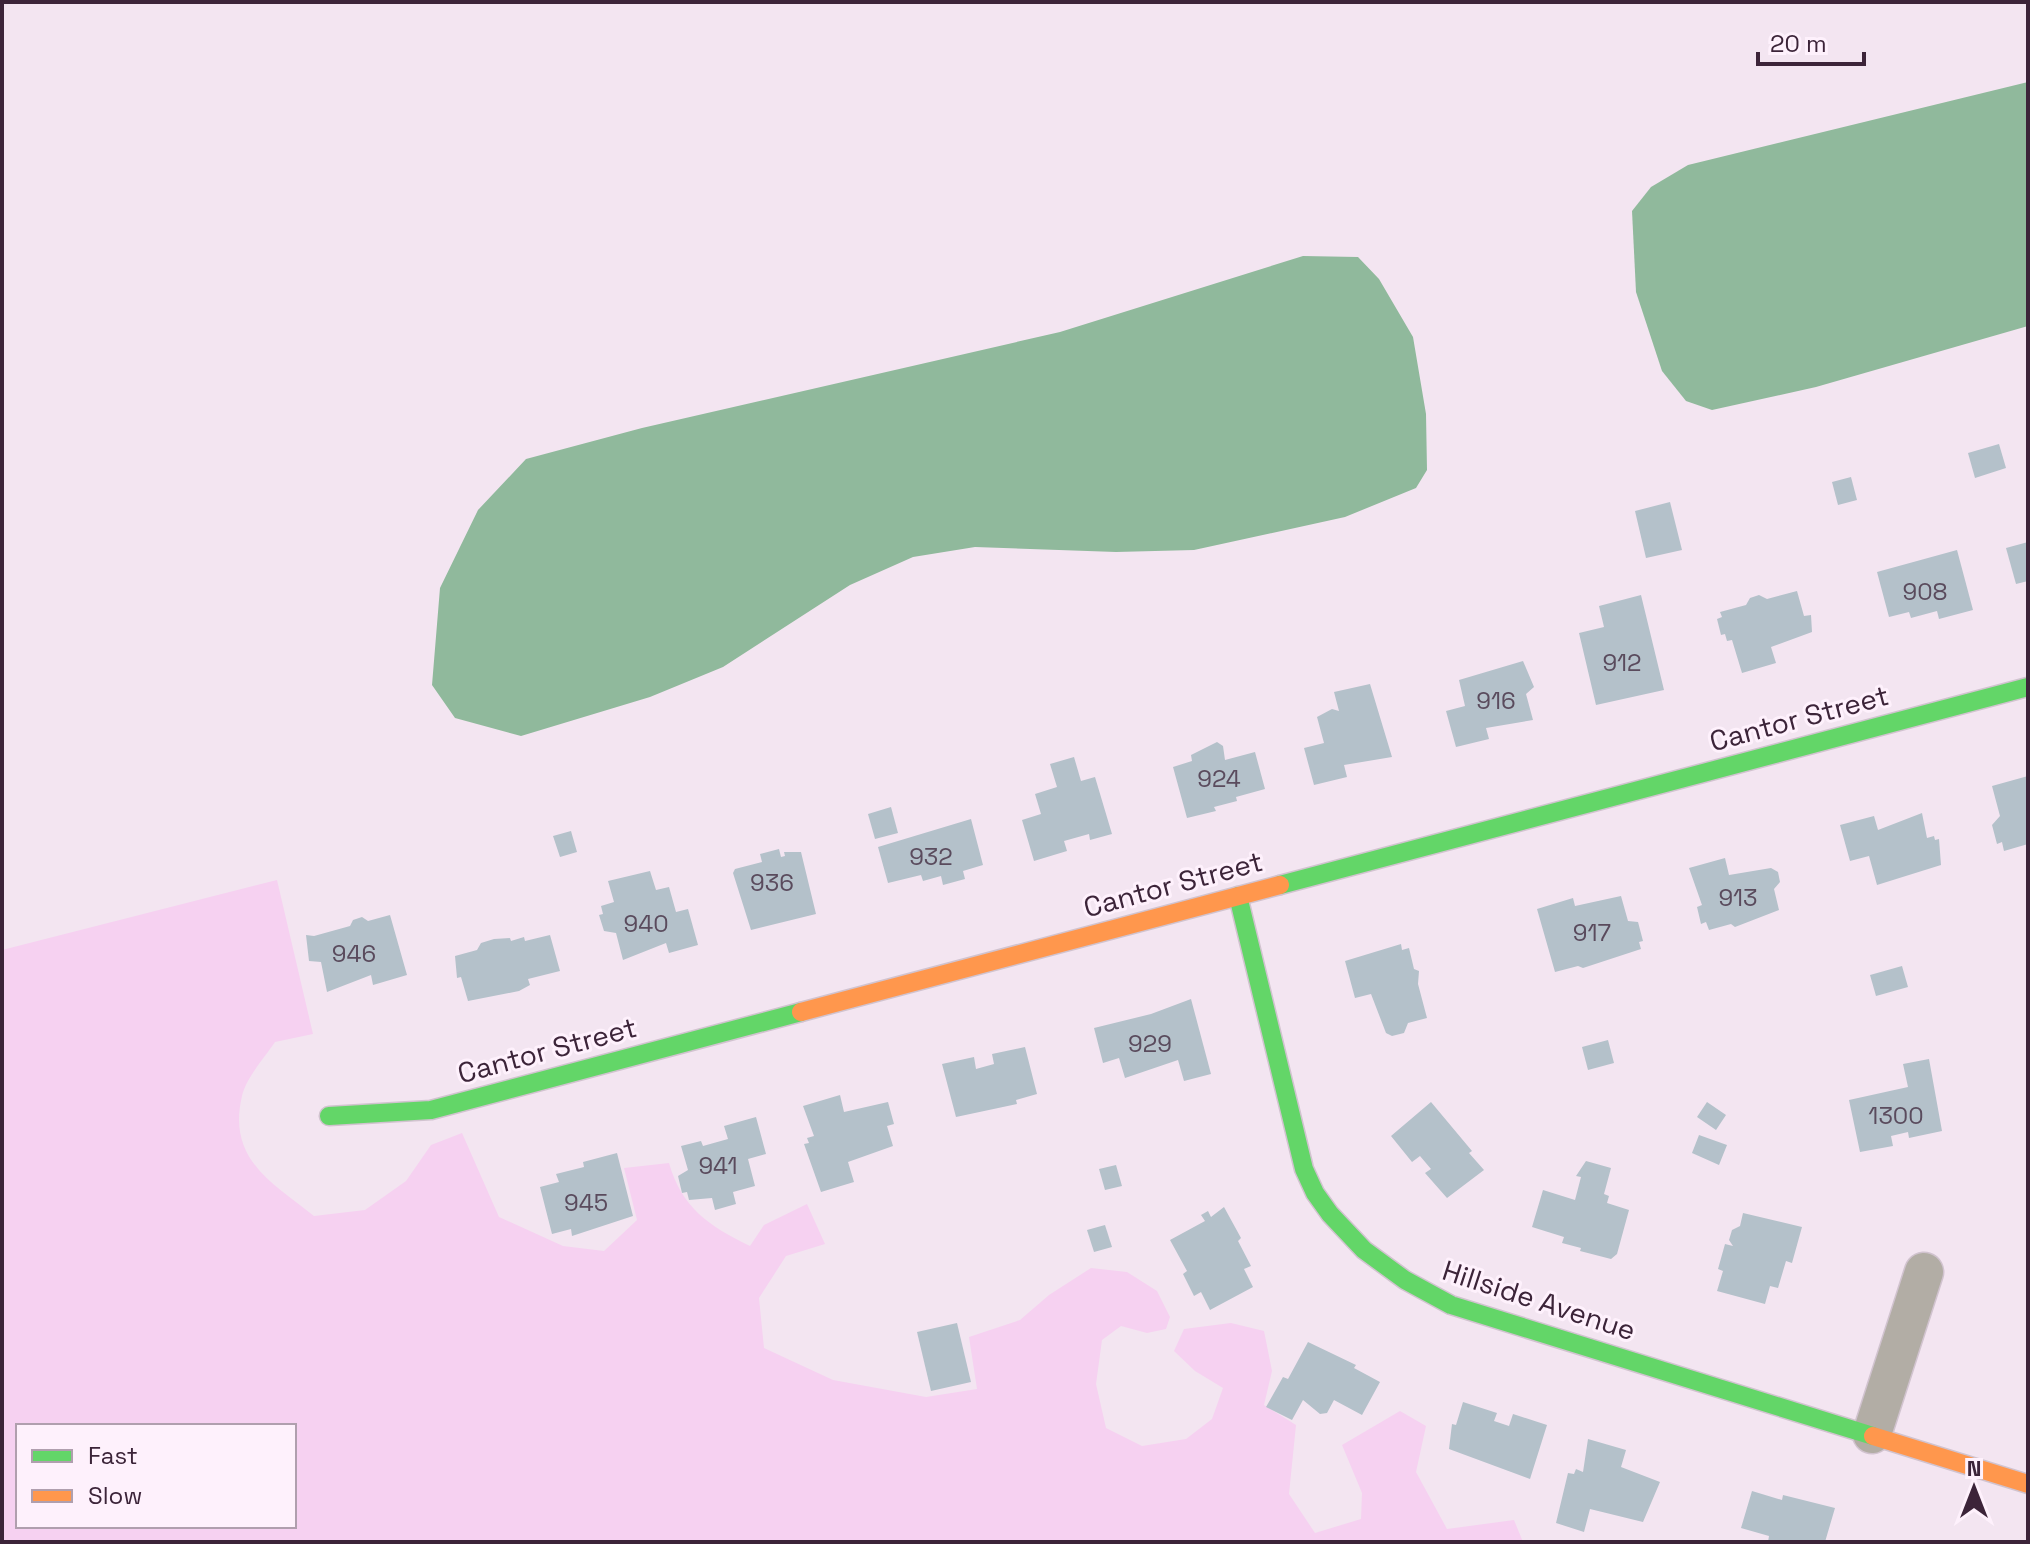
<svg xmlns="http://www.w3.org/2000/svg" width="2030" height="1544" font-family="'Space Grotesk',sans-serif">
<style>
.green{fill:#f6d1f1;fill-rule:evenodd}
.water{fill:#90b99c}
.building{fill:#b4c1ca}
.lines{fill:none;stroke-linecap:round;stroke-linejoin:round}
.street-casing{stroke:#d1c3cf;stroke-width:41}
.fast-casing{stroke:#d1c3cf;stroke-width:21}
.slow-casing{stroke:#d1c3cf;stroke-width:21}
.street{stroke:#b2ada5;stroke-width:38}
.fast{stroke:#63d668;stroke-width:18}
.slow{stroke:#ff974d;stroke-width:18}
.labels{text-anchor:middle;dominant-baseline:central;stroke-width:6;stroke-linejoin:round;paint-order:stroke}
.number-label{font-size:24px;fill:#5a4b5d}
.street-label{font-size:28px;fill:#3c2439;stroke:#fef1fc}
</style>
<rect width="100%" height="100%" fill="#f3e5f1"/>
<path class="green" d="M277 880 313 1034 275 1042C265 1057 246 1078 242 1096 227 1159 272 1183 314 1216L365 1210 406 1181 431 1145 462 1133 499 1217 563 1246 604 1251 637 1220 624 1168 669 1163C682 1208 709 1226 750 1246L764 1225 807 1204 825 1244 786 1256 759 1298 764 1348 833 1380 926 1397 977 1389 969 1337 1020 1320 1049 1295 1091 1268 1127 1272 1157 1291 1170 1317 1166 1329 1147 1333 1121 1326 1102 1340 1096 1384 1106 1428 1142 1446 1186 1439 1212 1419 1223 1388 1195 1371 1174 1351 1184 1329 1231 1323 1264 1331 1272 1371 1264 1405 1296 1425 1289 1494 1315 1533 1361 1519 1362 1493 1342 1445 1400 1411 1426 1426 1416 1472 1447 1529 1514 1520 1523 1542H2V950ZM18 1426H294V1526H18Z"/>
<g class="water">
<polygon points="2028,82 2028,326 1816,387 1712,410 1686,401 1662,371 1636,292 1632,211 1651,187 1688,165"/>
<polygon points="1303,256 1358,257 1379,279 1413,337 1426,414 1427,470 1416,488 1345,517 1194,550 1116,552 975,547 913,557 850,585 723,667 650,697 521,736 455,718 432,685 440,588 478,510 526,459 642,428 1060,332"/>
</g>
<g class="building">
<polygon points="1999,444 2006,468 1975,478 1968,453"/>
<polygon points="1851,477 1857,500 1838,505 1832,482"/>
<polygon points="1670,502 1682,550 1646,558 1635,511"/>
<polygon points="2028,542 2028,581 2016,584 2006,548"/>
<polygon points="1957,550 1973,610 1939,619 1937,611 1911,618 1909,612 1889,617 1877,572"/>
<polygon points="1797,591 1804,616 1811,615 1812,632 1771,647 1776,663 1742,673 1732,640 1727,641 1725,634 1721,635 1717,619 1722,617 1720,612 1746,605 1750,598 1759,595 1767,599"/>
<polygon points="1641,595 1664,690 1596,705 1579,633 1604,627 1599,606"/>
<polygon points="1523,661 1534,687 1526,694 1533,720 1486,728 1489,739 1456,747 1446,711 1465,706 1459,680"/>
<polygon points="1370,684 1392,757 1344,765 1347,777 1314,785 1304,748 1324,743 1317,717 1332,709 1339,711 1334,692"/>
<polygon points="1217,742 1223,746 1225,760 1255,752 1265,789 1236,797 1237,801 1214,807 1216,811 1187,818 1173,767 1192,761 1191,755"/>
<polygon points="1074,757 1081,781 1095,777 1112,834 1090,840 1089,834 1064,841 1067,851 1034,861 1022,820 1041,814 1035,794 1057,787 1050,764"/>
<polygon points="2028,776 2028,844 2004,851 2002,842 1997,844 1992,825 2000,816 1992,786"/>
<polygon points="891,807 898,833 875,839 868,814"/>
<polygon points="1922,813 1927,838 1934,836 1935,840 1939,839 1941,865 1877,885 1869,856 1850,861 1840,825 1874,816 1878,830"/>
<polygon points="971,819 983,865 963,871 965,879 943,885 941,876 923,881 921,875 888,883 878,847"/>
<polygon points="571,831 577,852 560,857 553,836"/>
<polygon points="779,849 781,857 785,856 784,852 801,852 816,914 751,930 733,873 735,869 762,862 760,854"/>
<polygon points="1725,858 1729,875 1771,868 1778,872 1780,882 1774,889 1779,910 1735,927 1731,924 1709,930 1706,922 1701,924 1697,907 1702,905 1689,868"/>
<polygon points="650,871 656,890 669,887 676,912 688,909 698,945 669,953 666,943 623,960 616,933 604,931 599,915 603,914 601,906 614,902 608,881"/>
<polygon points="1621,896 1628,921 1638,922 1643,941 1639,942 1641,949 1583,968 1578,966 1555,972 1537,909 1573,898 1575,906"/>
<polygon points="390,915 407,975 373,985 371,975 327,992 321,962 309,961 306,935 314,936 350,926 353,920 362,917 368,921"/>
<polygon points="550,935 560,971 528,979 530,985 519,991 468,1001 461,977 457,978 455,956 477,950 481,943 494,939 510,938 511,941 524,937 525,941"/>
<polygon points="1401,944 1402,950 1409,948 1414,969 1419,971 1418,984 1427,1018 1408,1023 1404,1033 1392,1036 1386,1033 1371,994 1355,998 1345,961"/>
<polygon points="1902,966 1908,987 1876,996 1870,975"/>
<polygon points="1191,999 1211,1074 1184,1081 1178,1060 1125,1078 1119,1058 1103,1063 1094,1028 1151,1014"/>
<polygon points="1608,1040 1614,1063 1588,1070 1582,1047"/>
<polygon points="1025,1047 1037,1094 1016,1100 1017,1104 956,1117 942,1064 974,1057 976,1069 994,1064 992,1054"/>
<polygon points="1929,1059 1942,1131 1909,1138 1908,1132 1891,1136 1893,1146 1860,1152 1849,1100 1908,1087 1903,1064"/>
<polygon points="840,1095 844,1112 888,1102 894,1124 887,1126 893,1146 848,1162 854,1182 821,1192 804,1144 809,1143 807,1138 814,1136 803,1106"/>
<polygon points="1431,1102 1472,1151 1469,1153 1484,1170 1447,1198 1425,1173 1431,1169 1420,1156 1412,1162 1391,1136"/>
<polygon points="1707,1102 1726,1115 1716,1130 1697,1117"/>
<polygon points="756,1117 766,1154 748,1159 755,1186 733,1192 736,1204 715,1210 712,1198 689,1200 687,1192 682,1193 678,1176 688,1170 681,1146 701,1141 703,1146 728,1139 724,1126"/>
<polygon points="1699,1135 1727,1145 1719,1165 1692,1153"/>
<polygon points="617,1153 633,1216 572,1236 571,1229 552,1234 540,1187 559,1182 556,1174 584,1167 583,1162"/>
<polygon points="1586,1161 1611,1168 1604,1194 1609,1196 1607,1203 1629,1210 1617,1254 1611,1259 1580,1251 1581,1248 1562,1243 1564,1237 1532,1227 1543,1190 1575,1200 1581,1177 1576,1176"/>
<polygon points="1116,1165 1122,1186 1105,1190 1099,1169"/>
<polygon points="1224,1207 1241,1238 1238,1241 1251,1266 1244,1269 1253,1287 1210,1310 1201,1292 1194,1296 1183,1274 1187,1271 1170,1240 1205,1221 1201,1215 1208,1211 1211,1217"/>
<polygon points="1743,1213 1802,1227 1792,1263 1786,1261 1778,1288 1770,1286 1765,1304 1717,1291 1723,1271 1718,1269 1725,1244 1733,1246 1729,1240 1732,1230 1740,1226"/>
<polygon points="1105,1225 1112,1247 1094,1252 1087,1230"/>
<polygon points="957,1323 971,1382 931,1391 917,1332"/>
<polygon points="1308,1342 1356,1365 1354,1368 1380,1382 1362,1415 1334,1400 1327,1413 1320,1414 1303,1400 1292,1420 1266,1407 1283,1377 1288,1379"/>
<polygon points="1463,1402 1497,1413 1494,1421 1509,1426 1513,1414 1547,1425 1530,1479 1449,1449 1452,1424 1456,1425"/>
<polygon points="1588,1439 1626,1450 1621,1467 1660,1482 1643,1522 1590,1509 1584,1532 1556,1523 1568,1473 1574,1474 1576,1469 1583,1472"/>
<polygon points="1752,1491 1782,1500 1783,1495 1835,1508 1825,1542 1768,1542 1769,1536 1741,1528"/>
</g>
<g class="lines">
<g class="street-casing">
<polyline id="street" points="1872,1434 1924,1272"/>
</g>
<g class="fast-casing">
<g id="fast">
<polyline points="1280,885 2028,687"/>
<polyline points="1238,896 1304,1169 1315,1193 1330,1214 1364,1250 1405,1280 1451,1305 1873,1436"/>
<polyline points="329,1116 431,1110 801,1012"/>
</g>
</g>
<g class="slow-casing">
<g id="slow">
<polyline points="801,1012 1280,885"/>
<polyline points="1873,1436 2028,1484"/>
</g>
</g>
<use href="#street" class="street"/>
<use href="#fast" class="fast"/>
<use href="#slow" class="slow"/>
</g>
<g class="labels">
<g class="number-label">
<text x="1925" y="591">908</text>
<text x="1622" y="662">912</text>
<text x="1496" y="700">916</text>
<text x="1219" y="778">924</text>
<text x="931" y="856">932</text>
<text x="772" y="882">936</text>
<text x="1738" y="897">913</text>
<text x="646" y="923">940</text>
<text x="1592" y="932">917</text>
<text x="354" y="953">946</text>
<text x="1150" y="1043">929</text>
<text x="1896" y="1115">1300</text>
<text x="718" y="1165">941</text>
<text x="586" y="1202">945</text>
</g>
<g class="street-label">
<text transform="translate(1799 718) rotate(-15)">Cantor Street</text>
<text transform="translate(1173 884) rotate(-15)">Cantor Street</text>
<text transform="translate(547 1050) rotate(-15)">Cantor Street</text>
<text transform="translate(1539 1300) rotate(18)">Hillside Avenue</text>
</g>
</g>
<rect width="2030" height="1544" fill="none" stroke="#3c2439" stroke-width="8"/>
<rect x="16" y="1424" width="280" height="104" fill="#fef1fc" stroke="#b09fae" stroke-width="2"/>
<rect x="32" y="1450" width="40" height="12" fill="#63d668" stroke="#b09fae" stroke-width="2"/>
<text x="88" y="1464" font-size="24" fill="#3c2439">Fast</text>
<rect x="32" y="1490" width="40" height="12" fill="#ff974d" stroke="#b09fae" stroke-width="2"/>
<text x="88" y="1504" font-size="24" fill="#3c2439">Slow</text>
<g transform="translate(1974 1488)" stroke="#fef1fc" stroke-width="6" paint-order="stroke">
<path d="M0-6L14 30L0 20L-14 30Z" fill="#3c2439"/>
<text y="-12" font-size="22" font-weight="bold" text-anchor="middle" fill="#3c2439">N</text>
</g>
<path d="M1758 52v12h106v-12" fill="none" stroke="#3c2439" stroke-width="4"/>
<text x="1770" y="52" font-size="24" fill="#3c2439" stroke="#fef1fc" stroke-width="6" paint-order="stroke">20 m</text>
</svg>
